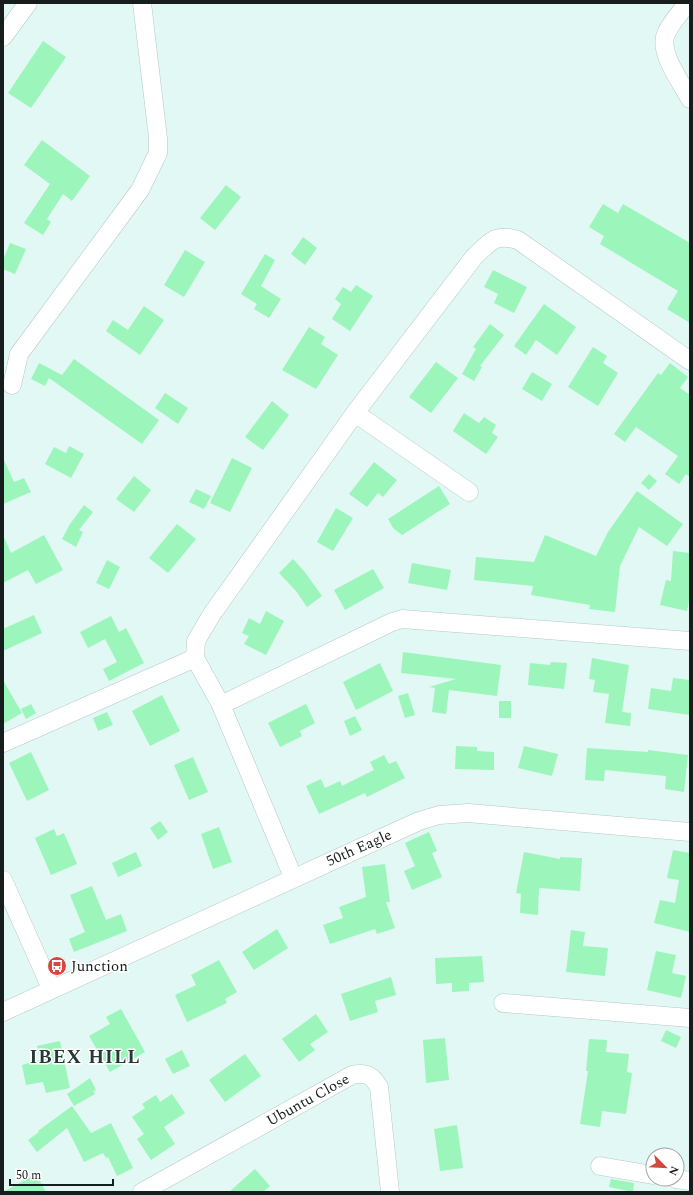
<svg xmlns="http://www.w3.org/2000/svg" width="693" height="1195" font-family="Spectral,serif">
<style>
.building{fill:#9cf5bb}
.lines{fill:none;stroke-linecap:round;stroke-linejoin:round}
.minor-casing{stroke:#b4c8c5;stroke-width:19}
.minor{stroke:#fff;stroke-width:18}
.labels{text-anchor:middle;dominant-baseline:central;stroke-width:3;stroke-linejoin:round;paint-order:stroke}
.street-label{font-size:15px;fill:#161d1c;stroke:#fff}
.poi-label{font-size:15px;fill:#161d1c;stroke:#fff;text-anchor:start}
.district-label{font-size:19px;font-weight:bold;letter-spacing:1px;fill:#263735;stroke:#fff}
</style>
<rect width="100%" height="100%" fill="#e2f8f5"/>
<g class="building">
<polygon points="43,41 66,57 31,108 8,93"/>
<polygon points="42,140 90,176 72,201 63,194 47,219 51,222 43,235 24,223 50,184 24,165"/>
<polygon points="226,185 241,197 215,230 200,218"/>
<polygon points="603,204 618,213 623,204 690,243 690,323 667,309 678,291 600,244 604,236 589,227"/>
<polygon points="303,237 317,248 305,265 291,254"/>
<polygon points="10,243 26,249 15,274 3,269 3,260"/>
<polygon points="185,250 205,262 184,297 164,285"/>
<polygon points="265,254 275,260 261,286 281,299 269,318 254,309 257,304 241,294"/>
<polygon points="493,270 527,287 514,313 494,303 498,294 484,287"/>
<polygon points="356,285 373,296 350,331 332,319 341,304 335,299 343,287 351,292"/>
<polygon points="544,304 576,327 557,355 536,340 526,355 514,346"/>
<polygon points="144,306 164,320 140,355 106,331 113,320 128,330"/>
<polygon points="490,324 504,335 480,366 482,367 474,381 462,374 476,349 473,347"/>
<polygon points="309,327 325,337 321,344 338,355 316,389 282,370"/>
<polygon points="593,347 607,356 603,363 618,373 598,406 568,387"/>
<polygon points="74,359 159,420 142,444 49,378 45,386 31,379 39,363 62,375"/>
<polygon points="436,362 458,378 431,413 409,397"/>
<polygon points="670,363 688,377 680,388 690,395 690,477 686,474 679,484 665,474 678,456 636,427 625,442 614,434 658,373 661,375"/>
<polygon points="532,372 552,384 542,401 522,389"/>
<polygon points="165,393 188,408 178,424 155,408"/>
<polygon points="272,401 289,415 263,450 245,437"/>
<polygon points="464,413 479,423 484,417 496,425 492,433 498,437 486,454 453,431"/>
<polygon points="69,446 84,454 71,478 45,464 54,447 66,453"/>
<polygon points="3,458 14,482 24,478 31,492 3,504"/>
<polygon points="232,458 252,468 230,512 210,503"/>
<polygon points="374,462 397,480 383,497 378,493 367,507 349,494"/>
<polygon points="649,474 657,481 649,490 641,483"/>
<polygon points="134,476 151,490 134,512 116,499"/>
<polygon points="439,486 450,504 402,535 393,528 388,519"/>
<polygon points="196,489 211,496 204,509 189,502"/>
<polygon points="637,491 683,524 667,546 639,527 620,566 615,612 589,609 590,605 531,595 533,586 474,580 476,557 534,562 545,535 596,556 608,532"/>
<polygon points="84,505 93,512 79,530 83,532 76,547 62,539 70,524"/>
<polygon points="336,508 353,518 333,551 317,542"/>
<polygon points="177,524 196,539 168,573 149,558"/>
<polygon points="3,535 11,553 44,535 63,570 36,584 28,570 3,583"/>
<polygon points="673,551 690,553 690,596 687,611 660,605 666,580 671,581"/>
<polygon points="293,559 304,571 322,596 307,607 296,591 279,573"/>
<polygon points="107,560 120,567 109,589 96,583"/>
<polygon points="412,563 451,570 447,590 408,583"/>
<polygon points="373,569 384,588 345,610 334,590"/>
<polygon points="266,611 284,621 266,655 244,644 249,636 242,633 249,618 260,624"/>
<polygon points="34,615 42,633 3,651 3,629"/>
<polygon points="111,616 119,632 126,628 144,663 109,681 103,669 117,662 105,639 88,648 80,632"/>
<polygon points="403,652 501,665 497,696 449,690 446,714 432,712 435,688 429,687 456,679 401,673"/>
<polygon points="592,658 629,665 622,712 631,713 630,726 605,723 609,694 593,692 595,680 589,679"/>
<polygon points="551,662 567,663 564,689 528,685 530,663 550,665"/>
<polygon points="380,663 393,691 356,710 343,682"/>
<polygon points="673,678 690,680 690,715 648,709 651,688 671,691"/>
<polygon points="3,680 22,713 3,724"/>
<polygon points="408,693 415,715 405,718 398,696"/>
<polygon points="162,695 180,731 150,746 132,711"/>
<rect x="499" y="701" width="12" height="17"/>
<polygon points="31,704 36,713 26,719 21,709"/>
<polygon points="306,704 315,723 300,731 302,736 280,747 268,723"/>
<polygon points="107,712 113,725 98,731 93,718"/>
<polygon points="355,716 362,730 350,736 344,721"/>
<polygon points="456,746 477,747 477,751 494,752 494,770 455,769"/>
<polygon points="524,746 558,754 552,776 518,768"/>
<polygon points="587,748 648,752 648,750 688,755 684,792 665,789 666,776 605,770 604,781 585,780"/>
<polygon points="31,752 49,790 27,801 9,763"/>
<polygon points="384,755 389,764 396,761 405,778 367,797 365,793 319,814 306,786 321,779 325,788 340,781 342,786 374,770 370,762"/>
<polygon points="193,757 208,792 189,800 174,765"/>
<polygon points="160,821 168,832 158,840 150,828"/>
<polygon points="219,827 232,862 213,869 201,834"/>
<polygon points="54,829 57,836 64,833 77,864 51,875 35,838"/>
<polygon points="429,832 437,851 432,853 442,877 412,890 404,871 415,866 405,843"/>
<polygon points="673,850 690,853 690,932 654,923 660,900 675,903 679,880 667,878"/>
<polygon points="136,852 142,866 118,877 112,863"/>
<polygon points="524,852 560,859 560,857 582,858 580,891 539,888 538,915 520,913 521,894 516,893"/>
<polygon points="385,864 390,902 386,902 395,928 377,934 375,929 330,944 323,925 343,918 339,907 366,897 362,867"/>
<polygon points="92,886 106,920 121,914 127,931 74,952 69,939 85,932 70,895"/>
<polygon points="277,929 288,948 254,970 242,952"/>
<polygon points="571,930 585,932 583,946 608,948 605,976 566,972"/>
<polygon points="656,951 676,955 672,973 686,976 681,998 647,990"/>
<polygon points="482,956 484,982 469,983 469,991 452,992 452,983 436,984 435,958"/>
<polygon points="219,960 237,992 225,999 227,1003 187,1022 175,995 196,985 191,975"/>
<polygon points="391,977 396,995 375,1001 378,1012 350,1021 341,994"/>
<polygon points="121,1009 145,1052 110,1072 89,1036 110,1024 106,1017"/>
<polygon points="316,1014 328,1032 310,1044 315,1050 299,1062 282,1039"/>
<polygon points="666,1030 681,1037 676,1048 661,1041"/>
<polygon points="445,1038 449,1080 426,1083 423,1040"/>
<polygon points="589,1039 607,1040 606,1052 629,1054 627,1072 632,1073 626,1114 602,1111 600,1127 580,1124 588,1071 586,1071"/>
<polygon points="60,1041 70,1088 46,1093 43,1082 26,1085 22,1065 40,1060 37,1046"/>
<polygon points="182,1050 190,1066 173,1074 165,1059"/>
<polygon points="245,1054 261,1076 225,1102 209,1080"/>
<polygon points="90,1078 96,1090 93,1091 95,1094 74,1106 67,1094"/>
<polygon points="172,1094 185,1113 164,1127 175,1144 151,1160 137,1139 144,1134 132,1117 145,1108 142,1104 156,1095 160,1102"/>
<polygon points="72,1106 91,1133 111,1123 133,1168 117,1176 108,1157 106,1158 103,1153 84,1162 67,1128 37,1152 28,1140 39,1132 38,1131"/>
<polygon points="457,1125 463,1168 440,1171 434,1129"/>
<polygon points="255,1169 270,1186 263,1192 229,1192"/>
<polygon points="36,1174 46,1192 3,1192"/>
<polygon points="611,1179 634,1183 633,1192 609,1187"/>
</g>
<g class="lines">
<g class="minor-casing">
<g id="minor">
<path d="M687 3C681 13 670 23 666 34 658 52 681 82 690 99"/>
<polyline points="3,37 28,3"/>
<polyline points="12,385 19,354 140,190 158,153 158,138 142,3"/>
<polyline points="355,413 469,492"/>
<polyline points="221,705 392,622 402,619 690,641"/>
<polyline points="3,743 195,658"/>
<path d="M293 877 221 705 195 658 196 641 212 614 355 413 474 257C490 242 495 233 518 240L690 361"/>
<polyline points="3,880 51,988"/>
<polyline points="503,1003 690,1018"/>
<polyline points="3,1012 419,821 439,815 468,813 690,832"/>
<polyline points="600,1166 653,1175"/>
<polyline points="676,1179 690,1181"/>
<path d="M142 1192 352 1075C366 1072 372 1075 379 1087L390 1192"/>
</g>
</g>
<use href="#minor" class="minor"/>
</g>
<defs>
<g id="bus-disc" transform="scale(1)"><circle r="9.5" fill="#d5473e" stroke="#fff"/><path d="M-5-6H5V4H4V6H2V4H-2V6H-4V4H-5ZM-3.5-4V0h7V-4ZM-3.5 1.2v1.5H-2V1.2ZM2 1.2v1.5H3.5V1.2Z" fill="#fff"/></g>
</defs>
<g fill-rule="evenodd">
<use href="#bus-disc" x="57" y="966"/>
</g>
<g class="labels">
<g class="street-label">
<text transform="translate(359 848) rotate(-24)">50th Eagle</text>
<text transform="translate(308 1100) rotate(-29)">Ubuntu Close</text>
</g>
<g class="poi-label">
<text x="71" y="966">Junction</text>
</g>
<g class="district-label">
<text x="85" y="1057">IBEX HILL</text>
</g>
</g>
<rect width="693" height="1195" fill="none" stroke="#161d1c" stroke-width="8"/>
<g transform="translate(665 1167) rotate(114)"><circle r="19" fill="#ffffff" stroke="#a2a5a4"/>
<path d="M0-3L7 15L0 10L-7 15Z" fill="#d5473e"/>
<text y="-6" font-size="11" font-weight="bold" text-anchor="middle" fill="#161d1c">N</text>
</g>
<path d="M10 1179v6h103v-6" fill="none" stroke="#161d1c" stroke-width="2"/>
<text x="16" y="1179" font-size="12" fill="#161d1c" stroke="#ffffff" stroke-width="3" paint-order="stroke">50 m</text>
</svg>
